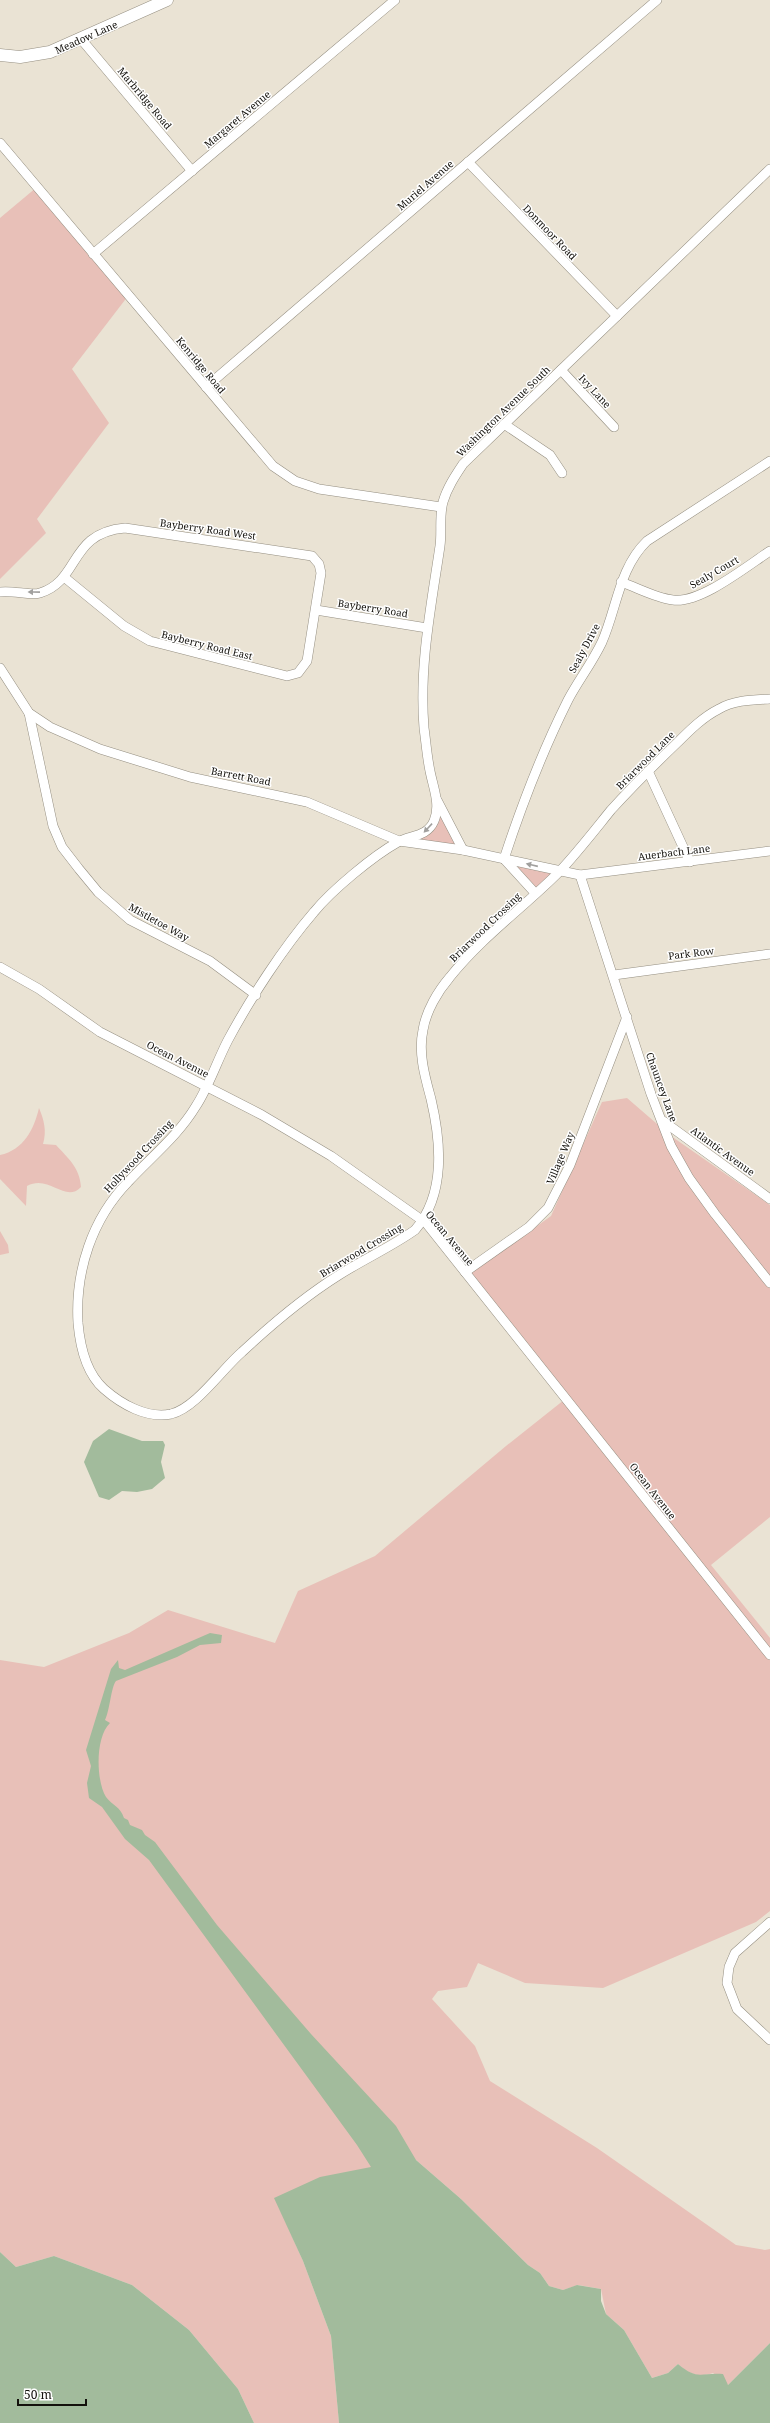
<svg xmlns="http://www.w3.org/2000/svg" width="770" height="2423" font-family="'Noto Serif',serif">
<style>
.green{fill:#e8c0b8}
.water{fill:#a2bb9c}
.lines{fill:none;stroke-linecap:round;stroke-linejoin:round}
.street-casing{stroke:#948e80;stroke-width:10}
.secondary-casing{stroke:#948e80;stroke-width:13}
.street{stroke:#fff;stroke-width:9}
.secondary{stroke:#fff;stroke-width:12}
.oneway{fill:#a1a09e}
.labels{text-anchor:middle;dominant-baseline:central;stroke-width:3;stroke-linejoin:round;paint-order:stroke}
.street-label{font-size:10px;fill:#13110c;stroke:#fff}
</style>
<rect width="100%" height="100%" fill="#eae3d4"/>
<g class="green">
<polygon points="37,187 128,296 72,369 109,423 37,519 46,533 0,579 0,218"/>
<polygon points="437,808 463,850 433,847 413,837 427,832"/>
<polygon points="504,859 559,872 535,893"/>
<path d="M627 1098 671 1136 770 1205V1517L711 1565 770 1638V1911L756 1922 603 1988 525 1983 478 1963 467 1987 438 1991 432 1999 475 2046 490 2081 597 2148 736 2245 765 2250 770 2249V2343L728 2385 713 2373C698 2378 689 2374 678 2364L668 2373 652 2378 624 2330 606 2314 601 2289 578 2285 563 2290 549 2286 540 2273 528 2265 461 2199 416 2160 275 2198 303 2261 331 2336 339 2423H254L238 2389 189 2330 132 2285 54 2256 16 2267 0 2252V1660L44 1667 129 1633 168 1610 275 1643 298 1591 375 1556 506 1446 569 1396 471 1273 551 1216 602 1102Z"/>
<path d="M39 1108C44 1120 47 1131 43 1144L56 1145C68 1158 80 1168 81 1187 65 1204 50 1174 27 1186L26 1206 0 1179V1155C24 1150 34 1129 39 1108Z"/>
<polygon points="0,1231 8,1245 9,1253 0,1255"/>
</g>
<g class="water">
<polygon points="109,1429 142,1441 163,1441 165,1445 161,1462 165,1478 152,1489 137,1492 122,1491 109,1500 99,1497 84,1462 93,1441"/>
<path d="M210 1633 222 1635 221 1643 200 1645 177 1657 116 1681C111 1687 110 1710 105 1720L110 1723C95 1737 96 1781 106 1797 113 1806 120 1806 124 1818L128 1820 130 1825 142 1830 145 1835 155 1842 217 1925 311 2034 396 2126 416 2160 461 2199 528 2265 540 2273 549 2286 563 2290 577 2285 601 2289V2301L606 2314 624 2330 652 2378 668 2373 678 2364C698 2381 701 2372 723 2374L728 2385 770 2343V2423H339L331 2336 303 2261 274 2198 320 2177 371 2167 357 2145 149 1860 125 1839 102 1807 89 1798 87 1783 91 1766 86 1750 111 1669 118 1660 119 1668 125 1670Z"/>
<polygon points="0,2252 16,2267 54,2256 132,2285 189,2330 238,2389 254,2423 0,2423"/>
</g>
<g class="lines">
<g class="street-casing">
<g id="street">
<polyline points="81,39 192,171"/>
<polyline points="0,143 273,466 295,481 319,489 441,507"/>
<polyline points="468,162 617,316"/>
<path d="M770 169 463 464C455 476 447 488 443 502 439 516 442 532 440 546 431 607 419 666 424 728 426 742 427 757 430 771 433 787 441 805 434 821 427 837 411 835 398 842 373 856 332 890 314 912 283 948 250 999 228 1040 217 1061 209 1086 196 1106 178 1136 151 1157 128 1182 92 1219 75 1271 78 1323 80 1346 86 1373 104 1389 121 1404 147 1419 171 1414 196 1408 222 1369 242 1352 272 1324 304 1297 339 1275 364 1259 391 1247 415 1230 446 1194 441 1142 431 1099 425 1077 418 1053 423 1030 426 1011 438 991 450 977 482 937 523 908 559 872 577 853 594 831 611 810 632 787 655 764 678 742 690 730 703 717 719 709 734 700 753 700 770 699"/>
<polyline points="93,254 395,0"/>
<polyline points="561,370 614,427"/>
<polyline points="206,387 657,0"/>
<polyline points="504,424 550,455 562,473"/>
<path d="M621 582C638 588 656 598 673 600 700 604 747 566 770 551"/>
<path d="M0 592C13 590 31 596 40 593 81 580 68 533 125 528L312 556 319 564 321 573 307 661 298 673 287 676 150 641 124 626 64 577"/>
<polyline points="316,610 427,628"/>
<polyline points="0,668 29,713 50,727 100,749 190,777 307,802 399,841 463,850 580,875 770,851"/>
<polyline points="29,713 53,826 62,847 79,869 98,892 130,920 210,961 256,995"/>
<polyline points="648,771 690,862"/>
<polyline points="437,800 463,850"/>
<path d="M504 859C522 804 542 752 568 700 578 681 592 663 602 642 617 608 619 568 647 541L770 461"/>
<polyline points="504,859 535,893"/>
<polyline points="580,875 651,1094 671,1146 689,1178 715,1214 770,1283"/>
<polyline points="0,967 39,989 100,1032 262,1115 331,1156 426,1223 770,1655"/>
<polyline points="614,975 770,954"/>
<polyline points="663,1121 770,1199"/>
<polyline points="465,1272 529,1227 548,1208 570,1165 627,1017"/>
<polyline points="770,1922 735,1953 729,1967 727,1983 737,2009 770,2040"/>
</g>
</g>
<g class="secondary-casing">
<polyline id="secondary" points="0,55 20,57 50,52 167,0"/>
</g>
<use href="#street" class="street"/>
<use href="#secondary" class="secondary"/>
</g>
<defs><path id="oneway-solid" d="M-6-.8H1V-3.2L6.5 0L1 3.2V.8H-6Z"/></defs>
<g class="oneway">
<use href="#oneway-solid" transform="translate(34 592) rotate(-179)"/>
<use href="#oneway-solid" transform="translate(428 828) rotate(133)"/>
<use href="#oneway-solid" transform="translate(532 865) rotate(-167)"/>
</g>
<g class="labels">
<g class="street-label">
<text transform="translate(86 37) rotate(-24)">Meadow Lane</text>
<text transform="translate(145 98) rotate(50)">Marbridge Road</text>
<text transform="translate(237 119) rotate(-40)">Margaret Avenue</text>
<text transform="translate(425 185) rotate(-41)">Muriel Avenue</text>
<text transform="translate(550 232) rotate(46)">Donmoor Road</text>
<text transform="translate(201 365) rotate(50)">Kenridge Road</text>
<text transform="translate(595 391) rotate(47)">Ivy Lane</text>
<text transform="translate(503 411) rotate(-44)">Washington Avenue South</text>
<text transform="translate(208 529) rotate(8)">Bayberry Road West</text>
<text transform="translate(714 572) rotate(-30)">Sealy Court</text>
<text transform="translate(373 608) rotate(9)">Bayberry Road</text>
<text transform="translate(207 645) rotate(14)">Bayberry Road East</text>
<text transform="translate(584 648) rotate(-62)">Sealy Drive</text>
<text transform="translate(645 760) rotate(-45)">Briarwood Lane</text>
<text transform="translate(241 776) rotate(11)">Barrett Road</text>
<text transform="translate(674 852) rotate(-7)">Auerbach Lane</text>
<text transform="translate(159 922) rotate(29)">Mistletoe Way</text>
<text transform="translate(485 927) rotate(-44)">Briarwood Crossing</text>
<text transform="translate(691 953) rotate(-7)">Park Row</text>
<text transform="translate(178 1059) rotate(27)">Ocean Avenue</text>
<text transform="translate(662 1087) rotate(70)">Chauncey Lane</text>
<text transform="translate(723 1151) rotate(36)">Atlantic Avenue</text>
<text transform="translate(138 1156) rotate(-47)">Hollywood Crossing</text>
<text transform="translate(560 1158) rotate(-67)">Village Way</text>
<text transform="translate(450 1238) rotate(50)">Ocean Avenue</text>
<text transform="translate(361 1250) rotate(-31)">Briarwood Crossing</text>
<text transform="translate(653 1491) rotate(52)">Ocean Avenue</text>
</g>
</g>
<path d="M18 2399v6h68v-6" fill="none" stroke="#13110c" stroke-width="2"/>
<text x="24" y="2399" font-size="12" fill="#13110c" stroke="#ffffff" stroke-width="3" paint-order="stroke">50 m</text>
</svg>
